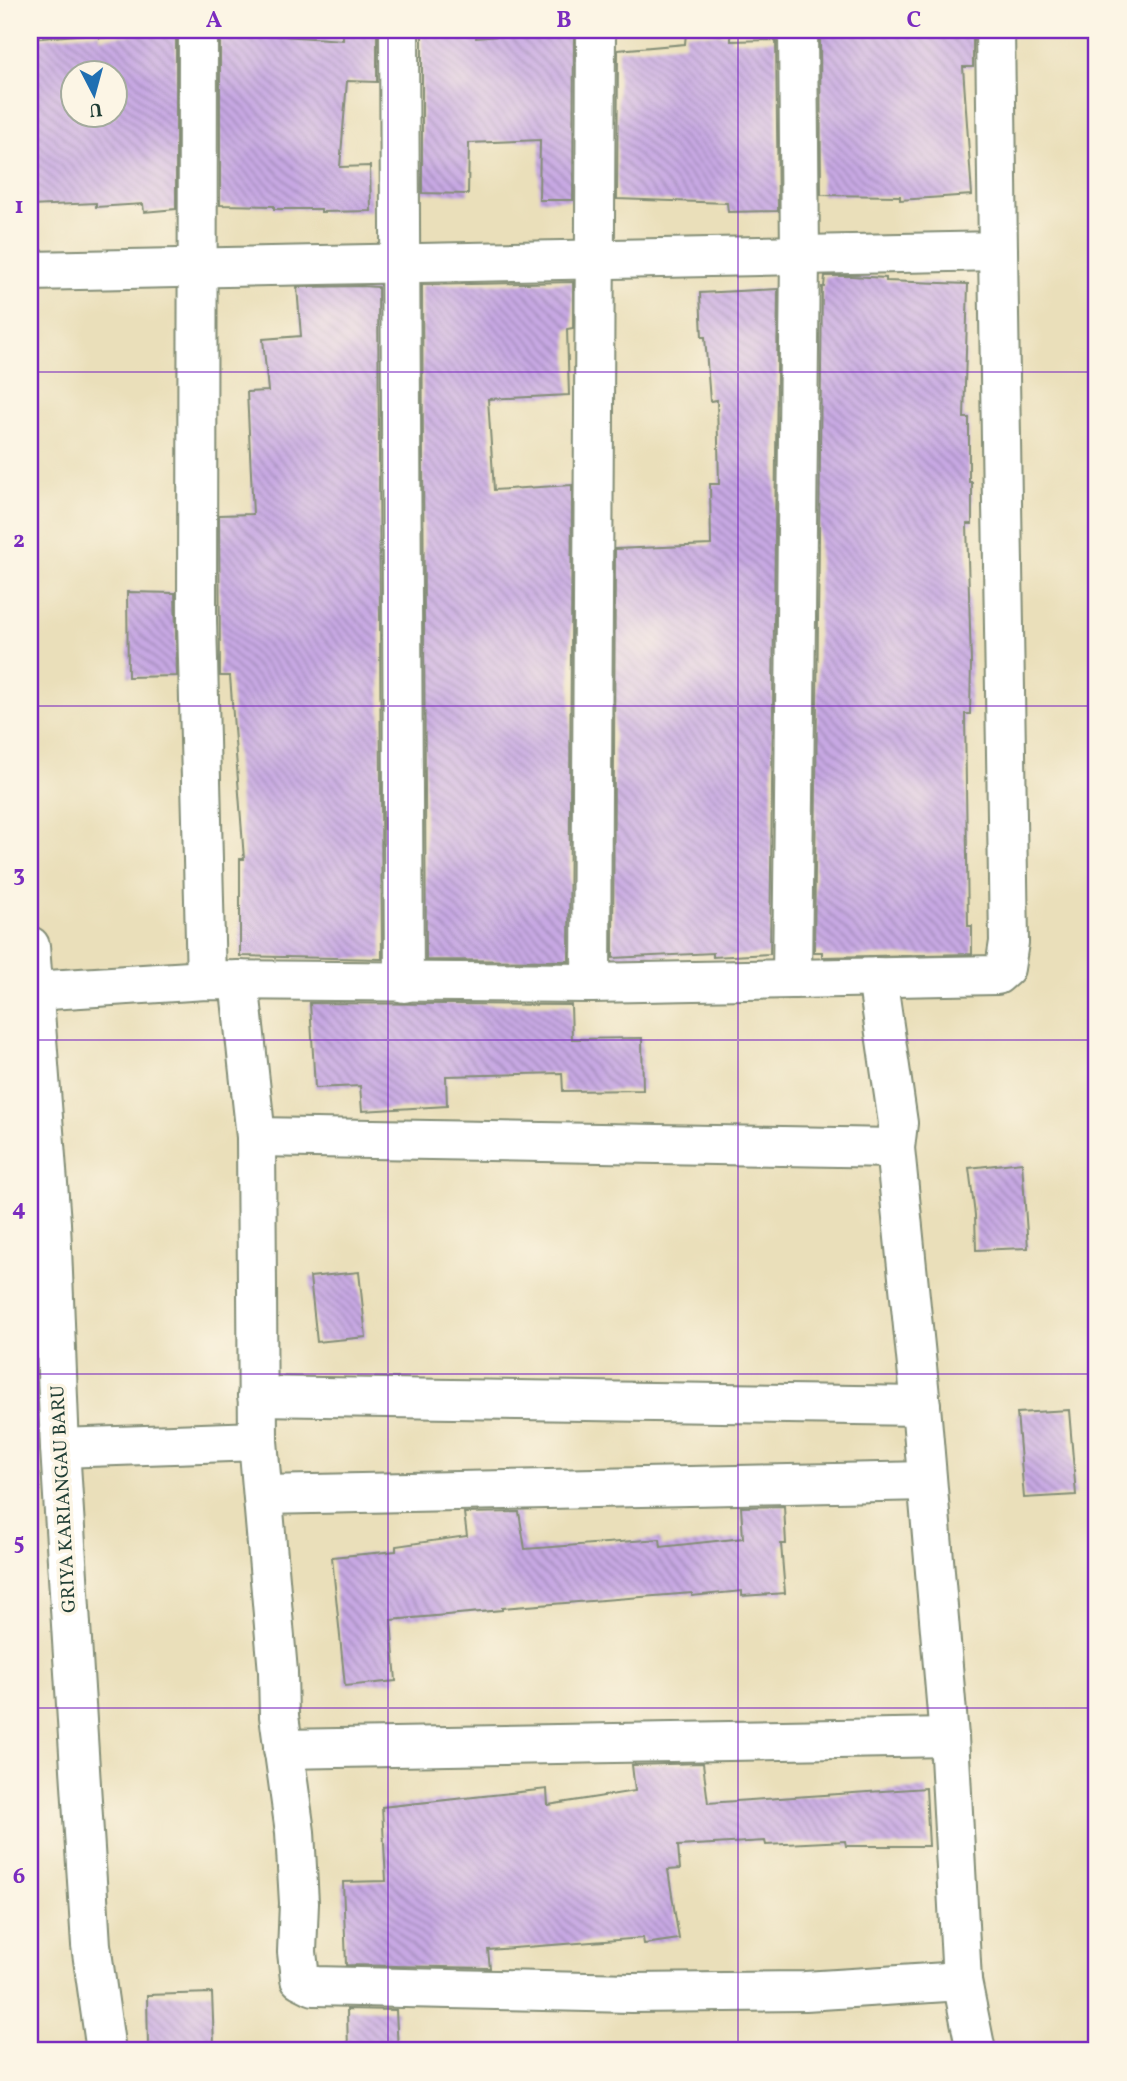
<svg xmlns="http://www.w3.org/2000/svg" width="1127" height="2081" font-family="Vollkorn,serif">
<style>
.building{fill:url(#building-back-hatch);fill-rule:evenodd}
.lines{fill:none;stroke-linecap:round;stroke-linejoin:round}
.street-casing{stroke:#848e77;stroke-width:42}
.street{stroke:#fff;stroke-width:38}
.grid{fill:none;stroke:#7b2cbf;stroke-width:2;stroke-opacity:0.55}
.labels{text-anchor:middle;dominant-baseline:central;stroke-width:7;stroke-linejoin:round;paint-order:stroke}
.street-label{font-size:19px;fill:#1f3d34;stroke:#fcf5e5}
.neatline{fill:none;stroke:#7b2cbf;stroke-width:2.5}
.grid-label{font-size:23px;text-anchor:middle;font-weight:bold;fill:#7b2cbf}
</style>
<defs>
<pattern id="building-back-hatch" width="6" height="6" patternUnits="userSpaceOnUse" patternTransform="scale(1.75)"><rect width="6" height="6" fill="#c7a8e3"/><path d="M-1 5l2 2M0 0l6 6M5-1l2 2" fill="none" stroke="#a18ab9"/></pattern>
</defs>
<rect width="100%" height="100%" fill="#fcf5e5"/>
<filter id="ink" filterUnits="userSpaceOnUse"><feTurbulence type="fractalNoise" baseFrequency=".0143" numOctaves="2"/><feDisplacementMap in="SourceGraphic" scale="14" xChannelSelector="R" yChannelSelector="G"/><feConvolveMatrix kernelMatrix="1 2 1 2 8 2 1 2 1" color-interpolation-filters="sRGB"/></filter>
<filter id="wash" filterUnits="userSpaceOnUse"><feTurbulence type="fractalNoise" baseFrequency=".00686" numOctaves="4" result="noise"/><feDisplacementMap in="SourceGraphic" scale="28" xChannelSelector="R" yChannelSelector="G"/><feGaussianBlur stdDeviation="1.57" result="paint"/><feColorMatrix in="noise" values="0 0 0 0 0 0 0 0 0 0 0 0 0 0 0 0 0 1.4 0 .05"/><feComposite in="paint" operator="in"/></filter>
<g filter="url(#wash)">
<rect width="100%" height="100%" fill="#eadfba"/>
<g id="blocks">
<g class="building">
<path d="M176 30V209L144 212 143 204 96 207V203L30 206V154H36L30 39 100 33V38ZM74 74H116V116H74Z"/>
<polygon points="422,30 476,30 476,38 574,30 573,200 539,200 540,140 469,143 468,194 422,193"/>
<polygon points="820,30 973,30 973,67 963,67 972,195 900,200 900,196 821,195"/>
<polygon points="343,31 377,32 377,82 347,81 340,167 370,166 371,211 321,212 321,209 274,209 274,206 220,205 220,32 343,40"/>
<polygon points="686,33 731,35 731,41 776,40 778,211 728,212 727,203 617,199 618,50 685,44"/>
<polygon points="825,276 851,276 886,278 886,281 968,284 964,418 969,418 969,482 972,482 972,524 967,524 971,663 970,714 965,714 968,926 972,926 972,954 822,957 822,952 814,952 822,287 824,287"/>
<polygon points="573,282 573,328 567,329 569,395 488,399 494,490 572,485 569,961 426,960 422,285"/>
<polygon points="362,286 378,287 382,959 240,956 240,859 244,859 230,676 220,676 219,515 253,514 247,392 268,391 263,339 301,336 297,287"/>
<polygon points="778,289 770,954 713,957 713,953 613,958 615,549 711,545 710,484 719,484 717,400 710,401 705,337 702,337 700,293"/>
<polygon points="127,592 175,593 177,676 128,677"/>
<polygon points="310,1003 571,1005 572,1039 642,1038 643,1090 563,1091 562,1073 446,1076 447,1106 362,1111 360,1086 315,1088"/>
<polygon points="1022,1162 1028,1248 976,1250 975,1215 969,1168"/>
<polygon points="359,1272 366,1337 317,1342 310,1277"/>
<polygon points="1069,1410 1076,1495 1024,1498 1017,1413"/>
<polygon points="784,1506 786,1544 781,1544 785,1593 742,1596 742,1591 692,1596 692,1593 502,1608 502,1610 391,1620 396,1681 345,1686 332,1557 396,1551 396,1546 467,1536 464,1513 519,1512 525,1549 660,1539 661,1547 743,1538 741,1507"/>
<polygon points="703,1763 708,1803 926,1788 929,1846 846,1846 845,1841 766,1845 765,1841 678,1846 680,1869 668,1870 679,1939 644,1944 643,1938 488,1950 490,1968 346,1965 343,1882 386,1881 382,1807 547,1789 548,1805 635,1791 632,1765"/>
<polygon points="212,1993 214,2044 148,2047 147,1995"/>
<polygon points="347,2009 396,2010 398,2051 348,2051"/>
</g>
</g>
</g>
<g filter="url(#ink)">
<use href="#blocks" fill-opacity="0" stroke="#848e77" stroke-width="2"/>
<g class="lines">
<g class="street-casing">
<g id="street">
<polyline points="198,30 197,620 206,980"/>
<polyline points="399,30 404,983"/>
<polyline points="30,271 998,251 995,30"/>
<polyline points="30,946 51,1223 60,1448 91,1945 106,2051"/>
<polyline points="877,977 898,1123 895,1148 921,1406 949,1737 962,1981 976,2051"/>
<polyline points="792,979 800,256 798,30"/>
<polyline points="239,980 256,1137 258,1441 278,1672 279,1716 295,1832 299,1903 297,1952 300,1979 314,1986 631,1993 805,1991 962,1981"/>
<polyline points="591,983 596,30"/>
<polyline points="33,991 206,980 591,983 997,975 1005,968 1009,942 998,251"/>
<polyline points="256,1137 895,1148"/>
<polyline points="257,1396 921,1406"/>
<polyline points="60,1448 258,1441"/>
<polyline points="264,1495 927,1481"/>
<polyline points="283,1749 949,1737"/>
</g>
</g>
<use href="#street" class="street"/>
</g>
</g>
<path class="grid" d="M388 30V2051M738 30V2051M30 372H1097M30 706H1097M30 1040H1097M30 1374H1097M30 1708H1097"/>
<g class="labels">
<g class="street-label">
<text transform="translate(64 1499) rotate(-93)">GRIYA KARIANGAU BARU</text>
</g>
</g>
<rect width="1127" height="2081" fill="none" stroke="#fcf5e5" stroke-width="77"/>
<g transform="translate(94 94) rotate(174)"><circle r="33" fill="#fcf5e5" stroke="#a4ab9e" stroke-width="2"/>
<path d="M0-5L12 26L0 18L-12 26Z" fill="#1f6fb2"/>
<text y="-10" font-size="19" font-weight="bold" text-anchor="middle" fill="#1f3d34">U</text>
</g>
<rect x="38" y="38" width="1050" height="2004" class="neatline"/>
<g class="grid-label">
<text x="214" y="27">A</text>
<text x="564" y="27">B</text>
<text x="914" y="27">C</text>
<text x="19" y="213">1</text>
<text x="19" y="547">2</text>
<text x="19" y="881">3</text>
<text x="19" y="1215">4</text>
<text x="19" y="1549">5</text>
<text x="19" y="1883">6</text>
</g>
</svg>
